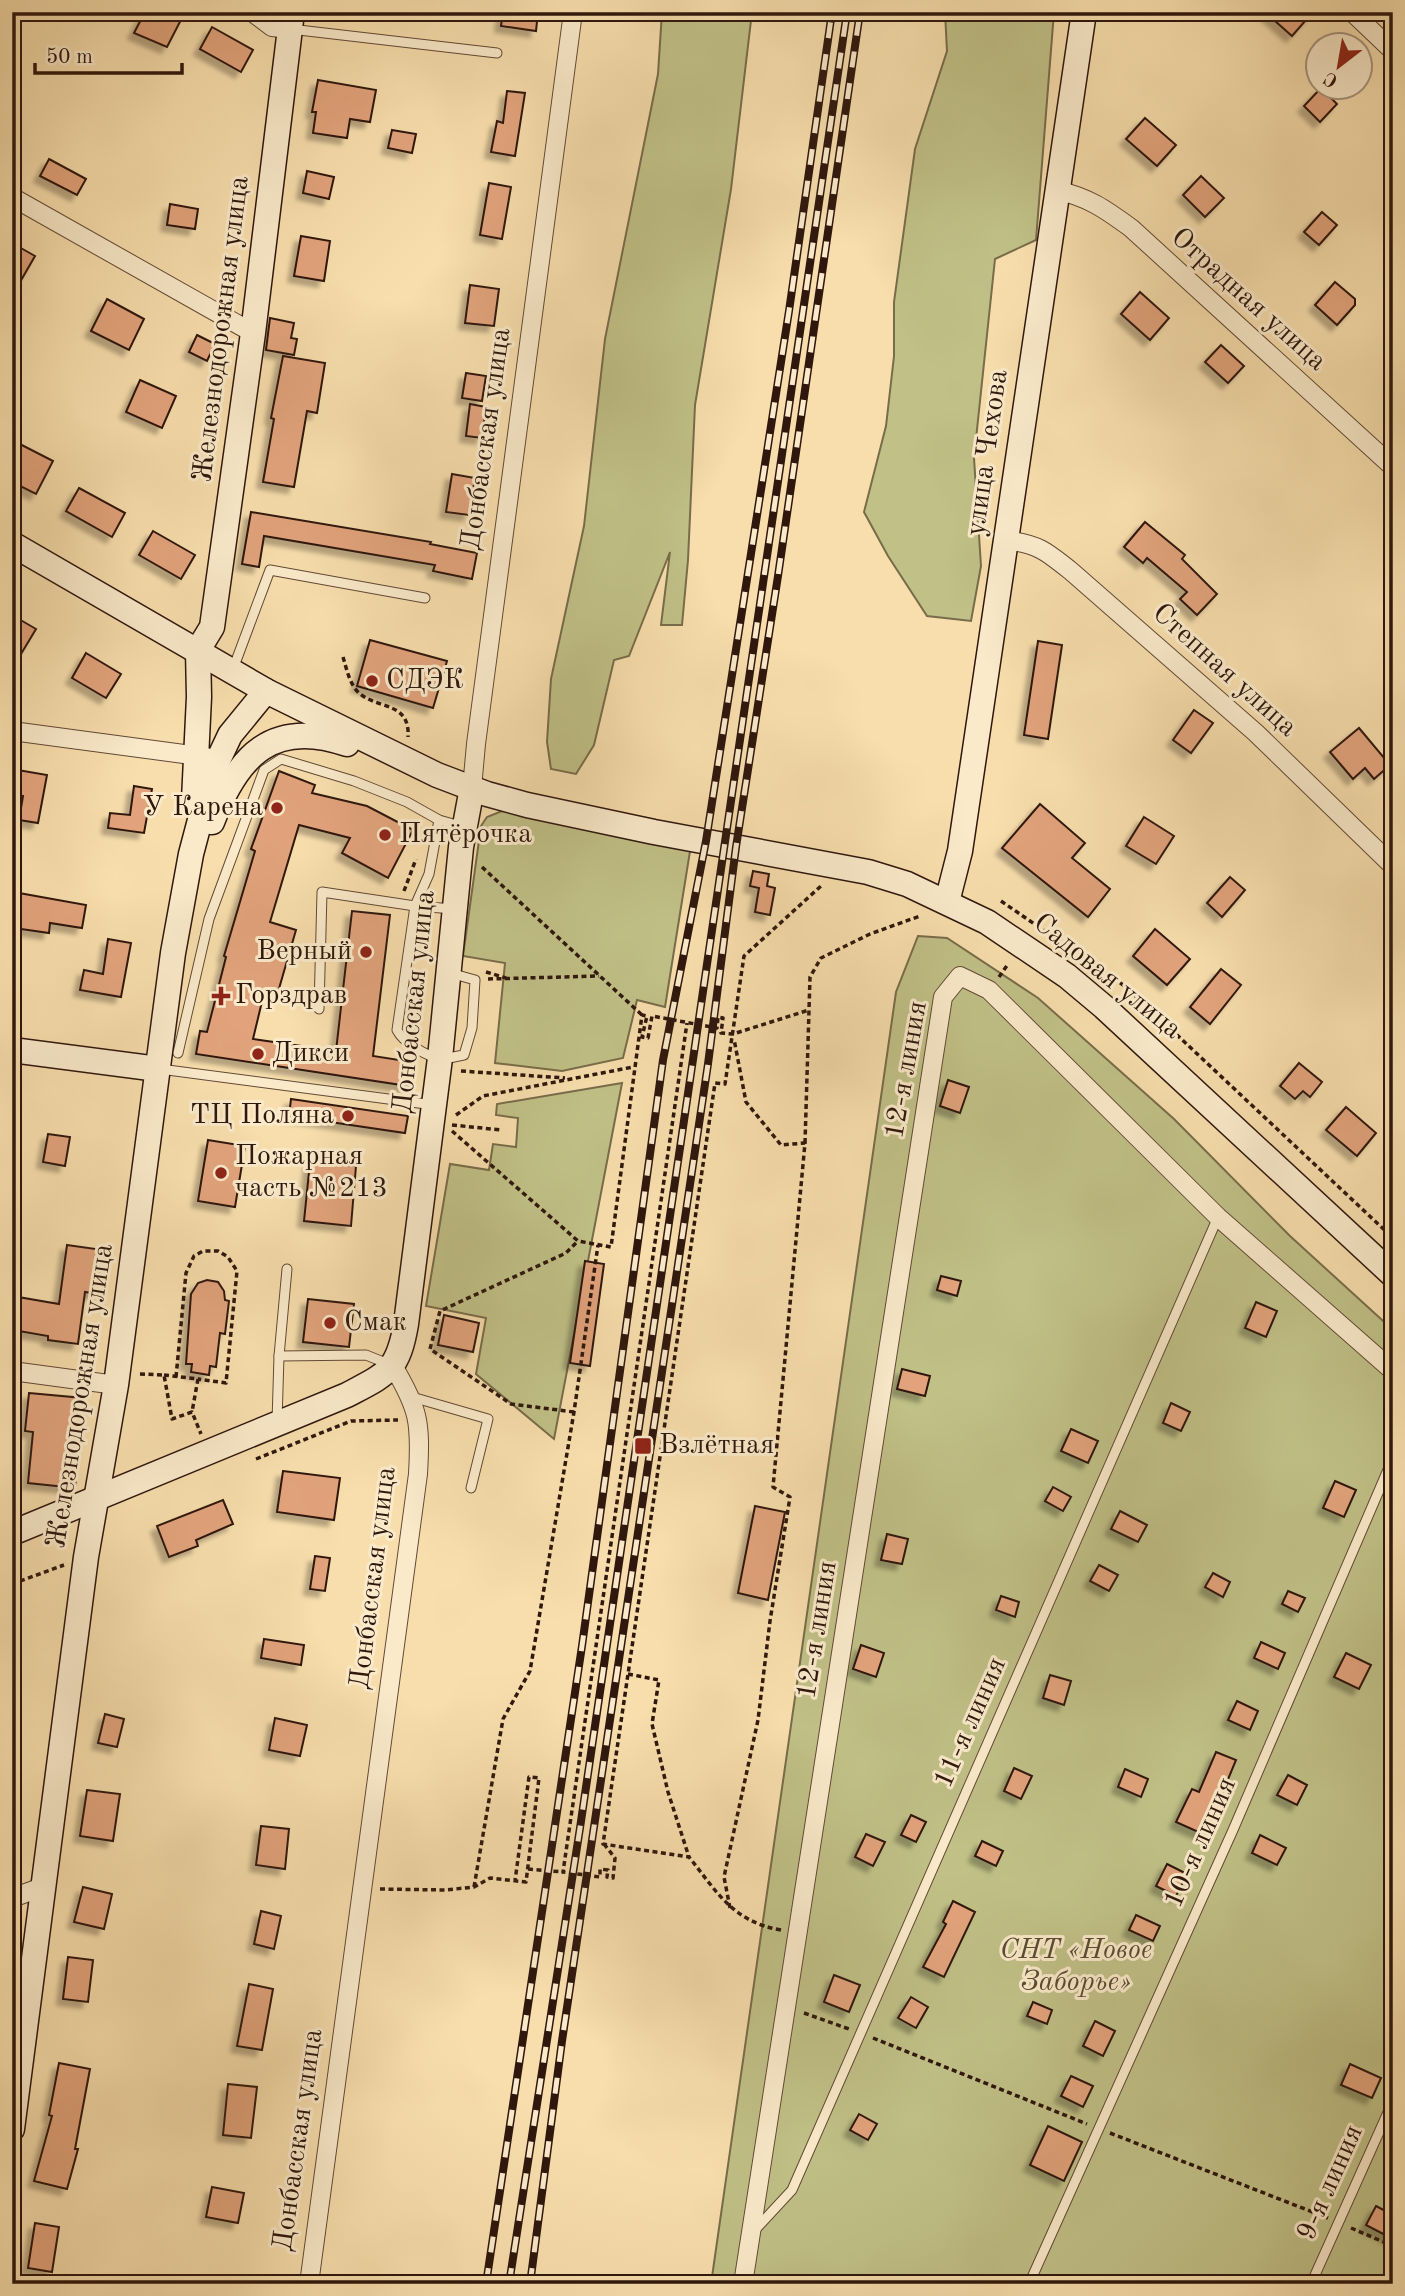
<svg xmlns="http://www.w3.org/2000/svg" width="1405" height="2296" font-family="'Old Standard TT',serif">
<style>
.green{fill:#c0c087;stroke:#786c4a;stroke-width:2}
.building{fill:#e2a37b;stroke:#2f170d;stroke-width:2;filter:url(#shadow)}
.lines{fill:none;stroke-linecap:round;stroke-linejoin:round}
.lane-casing{stroke:#614935;stroke-width:11}
.street-casing{stroke:#614935;stroke-width:20}
.secondary-casing{stroke:#2f170d;stroke-width:27}
.path{stroke:#2f170d;stroke-width:3.5;stroke-dasharray:5 3.5;stroke-linecap:butt}
.lane{stroke:#faeaca;stroke-width:9}
.street{stroke:#faeaca;stroke-width:18}
.secondary{stroke:#faeaca;stroke-width:24}
.rail-casing{stroke:#2f170d;stroke-width:8}
.rail{stroke:#faeaca;stroke-width:5;stroke-dasharray:16;stroke-linecap:butt}
.poi-dot{fill:#8f2418;stroke:#faeaca;stroke-width:2.5}
.labels{text-anchor:middle;dominant-baseline:central;stroke-width:6;stroke-linejoin:round;paint-order:stroke}
.street-label{font-size:28px;fill:#2f170d;stroke:#faeaca}
.poi-label{font-size:28px;fill:#2f170d;stroke:#faeaca;text-anchor:start}
.park-label{font-size:28px;font-style:italic;fill:#5a4a32;stroke:#faeaca}
</style>
<defs>
<filter id="shadow"><feDropShadow dx="-6" dy="6" stdDeviation="2" flood-color="#0004"/></filter>
</defs>
<rect width="100%" height="100%" fill="#f8dead"/>
<filter id="stains"><feTurbulence type="fractalNoise" baseFrequency=".00286" numOctaves="4"/><feColorMatrix values="0 0 0 0 .2 0 0 0 0 .09 0 0 0 0 .02 0 0 0 .5 -.17"/></filter>
<radialGradient id="worn" r=".72"><stop offset=".6" stop-color="#630" stop-opacity="0"/><stop offset="1" stop-color="#630" stop-opacity=".3"/></radialGradient>
<g class="green">
<polygon points="662,12 752,12 731,189 695,405 688,560 682,625 661,625 670,552 629,656 614,660 594,745 576,774 551,769 547,742 551,679 584,526 605,339 658,74"/>
<polygon points="945,12 1054,12 1036,240 995,259 974,458 981,566 971,621 927,616 888,556 864,512 886,426 894,356 894,302 915,149 947,51"/>
<polygon points="502,811 691,845 665,1007 637,1000 623,1058 562,1071 495,1063 505,963 463,956 481,826 487,817"/>
<polygon points="918,936 947,938 1038,998 1174,1119 1290,1236 1393,1330 1393,2284 711,2284 896,992"/>
<polygon points="622,1083 554,1439 476,1374 486,1318 426,1306 450,1164 489,1170 493,1144 516,1147 518,1118 496,1115 497,1104"/>
</g>
<g class="building">
<polygon points="145,12 185,12 167,47 134,33"/>
<polygon points="503,12 538,12 536,31 501,26"/>
<polygon points="1265,12 1313,12 1292,36"/>
<polygon points="212,27 253,50 241,72 200,49"/>
<polygon points="318,80 376,90 370,122 350,119 347,138 313,133 316,112 312,112"/>
<polygon points="1321,88 1337,104 1320,122 1304,106"/>
<polygon points="507,91 525,93 515,156 491,152 497,121 503,123"/>
<polygon points="1145,118 1176,145 1157,166 1126,139"/>
<polygon points="392,130 416,134 412,153 388,148"/>
<polygon points="49,159 86,179 77,195 40,176"/>
<polygon points="307,171 334,177 329,199 303,193"/>
<polygon points="1201,176 1224,198 1205,217 1183,195"/>
<polygon points="489,183 511,187 502,239 480,235"/>
<polygon points="170,204 198,209 195,229 167,225"/>
<polygon points="1322,212 1337,225 1319,245 1304,232"/>
<polygon points="301,236 330,241 324,281 294,276"/>
<polygon points="12,243 35,256 12,296"/>
<polygon points="1335,282 1355,299 1355,305 1337,325 1315,305"/>
<polygon points="470,285 499,289 494,326 465,323"/>
<polygon points="1140,292 1169,318 1150,340 1121,314"/>
<polygon points="107,299 144,319 129,350 91,331"/>
<polygon points="270,318 294,323 291,338 297,339 294,355 266,350"/>
<polygon points="197,335 215,344 207,361 189,352"/>
<polygon points="1221,345 1244,366 1228,383 1205,362"/>
<polygon points="283,356 325,363 317,413 307,411 294,487 263,482 274,419 271,418"/>
<polygon points="466,373 486,376 482,401 462,398"/>
<polygon points="140,380 176,396 162,428 126,412"/>
<polygon points="470,404 486,407 482,438 466,436"/>
<polygon points="12,440 53,461 36,494 12,482"/>
<polygon points="452,474 475,478 469,515 446,512"/>
<polygon points="79,488 125,513 112,537 66,511"/>
<polygon points="251,512 431,542 430,544 477,553 472,579 433,571 435,565 264,536 259,567 242,564"/>
<polygon points="1145,522 1185,555 1182,559 1217,594 1197,615 1180,599 1187,592 1147,558 1143,563 1124,547"/>
<polygon points="153,531 195,555 181,579 139,555"/>
<polygon points="12,615 36,629 12,669"/>
<polygon points="370,640 447,661 433,708 357,686"/>
<polygon points="1038,641 1062,645 1048,739 1024,735"/>
<polygon points="86,653 121,674 106,698 72,678"/>
<polygon points="1194,710 1213,723 1191,753 1173,740"/>
<polygon points="1359,728 1390,765 1374,779 1365,768 1353,779 1330,752"/>
<polygon points="12,769 47,775 38,823 19,820 23,796 12,794"/>
<polygon points="279,771 315,785 312,793 367,806 413,830 388,878 342,853 350,838 299,825 270,922 296,930 278,992 265,989 253,1039 336,1051 352,911 390,915 373,1056 412,1062 408,1086 196,1054 200,1031 207,1032 226,957 224,956 255,851 251,849"/>
<polygon points="134,786 152,789 144,833 108,828 110,813 130,815"/>
<polygon points="1040,804 1085,843 1072,858 1110,889 1088,917 1002,848"/>
<polygon points="1144,817 1174,836 1156,864 1126,846"/>
<polygon points="753,871 769,874 767,886 775,888 770,915 755,912 759,888 750,886"/>
<polygon points="1230,877 1245,890 1222,917 1207,903"/>
<polygon points="19,893 86,905 82,928 50,923 49,933 14,928"/>
<polygon points="1155,929 1190,959 1167,985 1133,956"/>
<polygon points="108,939 131,943 121,997 80,990 84,970 103,974"/>
<polygon points="1221,969 1241,985 1210,1024 1190,1007"/>
<polygon points="1299,1063 1322,1082 1310,1097 1303,1091 1295,1099 1280,1086"/>
<polygon points="948,1080 969,1087 960,1113 940,1106"/>
<polygon points="291,1099 408,1116 405,1133 289,1116"/>
<polygon points="1346,1107 1376,1133 1357,1156 1326,1130"/>
<polygon points="48,1134 70,1137 65,1166 43,1162"/>
<polygon points="208,1140 245,1146 235,1207 198,1201"/>
<polygon points="310,1162 356,1166 351,1226 304,1221"/>
<polygon points="67,1245 103,1250 98,1294 85,1292 78,1344 48,1340 48,1336 13,1330 18,1297 59,1304"/>
<polygon points="585,1261 604,1264 590,1366 570,1363"/>
<polygon points="941,1276 961,1281 957,1296 937,1290"/>
<polygon points="207,1280 218,1282 224,1291 225,1300 229,1301 225,1334 220,1333 216,1367 210,1366 209,1375 191,1372 192,1364 186,1364 191,1294 198,1283"/>
<polygon points="308,1299 354,1304 349,1347 303,1342"/>
<polygon points="1256,1302 1277,1311 1266,1337 1245,1328"/>
<polygon points="444,1315 479,1323 473,1352 438,1345"/>
<polygon points="902,1369 930,1376 925,1396 897,1389"/>
<polygon points="29,1393 83,1398 75,1488 28,1483 33,1432 25,1431"/>
<polygon points="1171,1403 1190,1412 1181,1431 1163,1423"/>
<polygon points="1071,1429 1098,1441 1088,1463 1061,1451"/>
<polygon points="283,1471 340,1478 334,1520 277,1512"/>
<polygon points="1335,1481 1356,1490 1344,1517 1323,1508"/>
<polygon points="1053,1487 1071,1497 1063,1511 1045,1501"/>
<polygon points="223,1500 233,1524 196,1540 198,1546 169,1557 157,1526"/>
<polygon points="755,1506 785,1512 768,1600 738,1593"/>
<polygon points="1120,1511 1147,1525 1138,1542 1111,1529"/>
<polygon points="887,1534 908,1539 902,1564 881,1560"/>
<polygon points="315,1556 330,1558 325,1591 310,1589"/>
<polygon points="1099,1565 1118,1575 1109,1591 1090,1581"/>
<polygon points="1213,1573 1230,1582 1223,1597 1205,1587"/>
<polygon points="1288,1591 1305,1598 1298,1612 1282,1604"/>
<polygon points="1001,1596 1019,1602 1015,1617 996,1610"/>
<polygon points="264,1639 304,1645 301,1665 261,1658"/>
<polygon points="1261,1642 1285,1653 1278,1669 1254,1658"/>
<polygon points="861,1645 884,1653 876,1677 853,1669"/>
<polygon points="1346,1653 1371,1665 1359,1689 1334,1677"/>
<polygon points="1050,1675 1071,1681 1064,1705 1043,1698"/>
<polygon points="1237,1701 1258,1711 1250,1730 1228,1720"/>
<polygon points="105,1714 124,1719 117,1747 98,1743"/>
<polygon points="275,1718 307,1725 300,1756 269,1750"/>
<polygon points="1216,1752 1236,1760 1205,1835 1176,1822 1192,1789 1199,1792"/>
<polygon points="1014,1768 1032,1776 1021,1799 1004,1791"/>
<polygon points="1125,1769 1148,1779 1141,1797 1118,1787"/>
<polygon points="1288,1775 1307,1785 1297,1805 1277,1795"/>
<polygon points="87,1790 120,1794 113,1841 80,1836"/>
<polygon points="911,1815 926,1822 916,1842 901,1835"/>
<polygon points="261,1826 289,1829 285,1869 256,1865"/>
<polygon points="866,1834 885,1842 873,1866 855,1857"/>
<polygon points="1260,1835 1286,1848 1277,1865 1252,1853"/>
<polygon points="982,1841 1003,1851 996,1866 975,1856"/>
<polygon points="1167,1864 1187,1874 1176,1896 1156,1886"/>
<polygon points="83,1887 112,1894 104,1929 74,1922"/>
<polygon points="953,1901 975,1912 944,1977 923,1967 946,1924 943,1922"/>
<polygon points="261,1911 281,1916 274,1949 254,1944"/>
<polygon points="1136,1915 1160,1926 1153,1941 1129,1930"/>
<polygon points="68,1957 93,1960 88,2002 63,1999"/>
<polygon points="834,1975 860,1985 849,2012 824,2002"/>
<polygon points="249,1984 273,1989 262,2050 237,2046"/>
<polygon points="911,1997 928,2007 916,2028 898,2018"/>
<polygon points="1033,2002 1052,2010 1047,2024 1027,2016"/>
<polygon points="1095,2021 1115,2031 1103,2056 1083,2046"/>
<polygon points="59,2063 90,2069 75,2149 78,2149 67,2189 34,2181 52,2116 49,2115"/>
<polygon points="1350,2064 1381,2078 1372,2098 1341,2085"/>
<polygon points="1071,2076 1093,2086 1083,2107 1061,2096"/>
<polygon points="228,2084 257,2087 251,2138 223,2135"/>
<polygon points="859,2114 877,2124 868,2140 850,2130"/>
<polygon points="1048,2126 1082,2142 1064,2181 1030,2165"/>
<polygon points="212,2187 244,2193 238,2223 206,2217"/>
<polygon points="1376,2206 1393,2215 1393,2239 1366,2225"/>
<polygon points="35,2223 59,2227 52,2272 28,2268"/>
</g>
<g class="lines">
<g class="lane-casing">
<g id="lane">
<polyline points="290,29 497,53"/>
<polyline points="233,669 270,570 425,598"/>
<path d="M439 820 429 874 415 906 397 1030C403 1042 427 1057 440 1058 448 1059 457 1056 464 1055L472 1028 475 980 450 973"/>
<polyline points="319,1009 322,892 415,906 454,909"/>
<polyline points="178,1053 209,919 264,770 281,759 354,781 407,802 439,820 464,827"/>
<polyline points="160,1069 434,1105"/>
<polyline points="279,1356 366,1355 391,1365"/>
<polyline points="412,1397 488,1419 471,1488"/>
<polyline points="277,1422 279,1356 287,1269"/>
<polyline points="754,2231 792,2190 1218,1217"/>
<polyline points="1029,2284 1233,1830 1393,1458"/>
<polyline points="1311,2284 1393,2101"/>
</g>
</g>
<g class="street-casing">
<g id="street">
<polyline points="252,12 272,27 290,29"/>
<polyline points="1352,12 1393,51"/>
<path d="M1056 190C1088 197 1105 209 1131 228L1393 467"/>
<polyline points="12,197 253,333"/>
<path d="M1005 540C1038 544 1046 551 1072 572L1256 733 1393 866"/>
<polyline points="12,731 206,757"/>
<polyline points="472,788 476,744 573,12"/>
<polyline points="12,1371 116,1385"/>
<polyline points="12,1898 45,1886"/>
<path d="M309 2284 418 1474C421 1423 419 1409 393 1366"/>
<polyline points="743,2284 943,997 960,976 989,990 1218,1217 1393,1371"/>
</g>
</g>
<g class="secondary-casing">
<g id="secondary">
<polyline points="12,544 266,691 437,775 487,794 527,805 654,832 868,872 907,884 987,922 1067,976 1104,1007 1393,1275"/>
<polyline points="198,650 212,627 253,333 292,12"/>
<polyline points="194,800 199,697 198,650"/>
<path d="M212 822C238 756 272 718 347 744"/>
<polyline points="947,902 960,851 1084,12"/>
<polyline points="12,1050 158,1069"/>
<path d="M12 1533 347 1395C387 1374 398 1371 406 1324L440 1058 461 847 472 788"/>
<polyline points="12,2129 86,1557 116,1385 173,953 191,854 213,771 230,735 266,691"/>
</g>
</g>
<g class="path">
<path d="M343 657C347 670 350 688 363 696 383 709 410 704 408 737"/>
<polyline points="482,867 642,1015"/>
<polyline points="404,891 416,859"/>
<polyline points="1001,901 1126,987 1393,1238"/>
<polyline points="486,972 506,978"/>
<polyline points="999,977 1008,964"/>
<polyline points="488,979 599,976"/>
<polyline points="461,1071 565,1078"/>
<polyline points="456,1115 483,1096 633,1067"/>
<polyline points="452,1125 501,1130"/>
<polyline points="452,1131 578,1241 611,1247 642,1015 647,1016 642,1037 648,1038 652,1016 717,1028 718,1017 723,1018 721,1033 733,1034 809,1010"/>
<polyline points="805,1143 810,977 821,958 870,934 920,916"/>
<polyline points="140,1374 164,1375 172,1419 192,1412 201,1434"/>
<polyline points="164,1375 198,1379 192,1412"/>
<polyline points="176,1377 186,1273 194,1256 203,1251 218,1251 228,1257 237,1271 226,1383 198,1379"/>
<polyline points="574,1412 511,1404 430,1349 440,1311 566,1253 578,1241"/>
<polyline points="256,1459 351,1421 398,1420"/>
<polyline points="12,1584 64,1565"/>
<polyline points="628,1674 659,1680 652,1724 668,1792 689,1857"/>
<polyline points="604,1844 615,1858 613,1878 607,1877 608,1870 600,1869 600,1877 563,1872 687,1023"/>
<polyline points="528,1869 563,1872"/>
<polyline points="474,1887 503,1719 530,1671 574,1412 598,1245"/>
<polyline points="380,1889 446,1890 474,1887 490,1878 526,1882 539,1778 529,1777 515,1881"/>
<polyline points="730,1908 724,1877 758,1720 770,1621 790,1497 773,1487 805,1143 781,1145 746,1102 734,1039"/>
<path d="M781 1930C733 1922 717 1892 689 1857L603 1844 715 1083 725 1084 744 956 821 886"/>
<polyline points="804,2013 849,2029"/>
<polyline points="873,2038 1087,2124"/>
<polyline points="1110,2133 1328,2218"/>
<polyline points="1351,2228 1393,2246"/>
</g>
<use href="#lane" class="lane"/>
<use href="#street" class="street"/>
<use href="#secondary" class="secondary"/>
<g class="rail-casing">
<g id="rail">
<polyline points="486,2284 582,1646 663,1060 706,841 789,311 832,12"/>
<polyline points="509,2284 580,1828 847,12"/>
<polyline points="530,2284 562,2041 708,1064 736,847 778,576 860,12"/>
</g>
</g>
<use href="#rail" class="rail"/>
</g>
<g class="poi-dot">
<circle cx="372" cy="681" r="7"/>
<circle cx="277" cy="808" r="7"/>
<circle cx="385" cy="835" r="7"/>
<circle cx="366" cy="952" r="7"/>
<path d="M217.5 985.5h7v7h7v7h-7v7h-7v-7h-7v-7h7z"/>
<circle cx="258" cy="1054" r="7"/>
<circle cx="348" cy="1116" r="7"/>
<circle cx="221" cy="1173" r="7"/>
<circle cx="330" cy="1323" r="7"/>
<rect x="634" y="1437" width="18" height="18" rx="3.5"/>
</g>
<g class="labels">
<g class="street-label">
<text transform="translate(1248 300) rotate(42)">Отрадная улица</text>
<text transform="translate(222 329) rotate(-83)">Железнодорожная улица</text>
<text transform="translate(487 439) rotate(-82)">Донбасская улица</text>
<text transform="translate(988 453) rotate(-82)">улица Чехова</text>
<text transform="translate(1224 671) rotate(42)">Степная улица</text>
<text transform="translate(1107 977) rotate(39)">Садовая улица</text>
<text transform="translate(415 1002) rotate(-84)">Донбасская улица</text>
<text transform="translate(907 1070) rotate(-80)">12-я линия</text>
<text transform="translate(81 1396) rotate(-81)">Железнодорожная улица</text>
<text transform="translate(374 1578) rotate(-83)">Донбасская улица</text>
<text transform="translate(818 1630) rotate(-81)">12-я линия</text>
<text transform="translate(971 1723) rotate(-66)">11-я линия</text>
<text transform="translate(1201 1843) rotate(-66)">10-я линия</text>
<text transform="translate(299 2140) rotate(-82)">Донбасская улица</text>
<text transform="translate(1331 2183) rotate(-66)">9-я линия</text>
</g>
<g class="poi-label">
<text x="386" y="681">СДЭК</text>
<text x="263" y="808" text-anchor="end">У Карена</text>
<text x="399" y="835">Пятёрочка</text>
<text x="352" y="952" text-anchor="end">Верный</text>
<text x="235" y="996">Горздрав</text>
<text x="272" y="1054">Дикси</text>
<text x="334" y="1116" text-anchor="end">ТЦ Поляна</text>
<text x="235" y="1157">Пожарная<tspan x="235" dy="32">часть №213</tspan></text>
<text x="344" y="1323">Смак</text>
<text x="659" y="1446">Взлётная</text>
</g>
<g class="park-label">
<text x="1076" y="1951">СНТ «Новое<tspan x="1076" dy="32">Заборье»</tspan></text>
</g>
</g>
<rect width="1405" height="2296" fill="none" stroke="#f8dead" stroke-width="42"/>
<rect x="14" y="14" width="1377" height="2268" fill="none" stroke="#2f170d" stroke-width="3.5"/>
<rect x="21" y="21" width="1363" height="2254" fill="none" stroke="#2f170d" stroke-width="2"/>
<g transform="translate(1339 66) rotate(211)"><circle r="33" fill="#faeaca" stroke="#a9967e" stroke-width="2"/>
<path d="M0-5L12 26L0 18L-12 26Z" fill="#8f2418"/>
<text y="-10" font-size="19" font-weight="bold" text-anchor="middle" fill="#2f170d">С</text>
</g>
<path d="M35 63v10h147v-10" fill="none" stroke="#2f170d" stroke-width="3.5"/>
<text x="46" y="63" font-size="21" fill="#2f170d" stroke="#faeaca" stroke-width="5" paint-order="stroke">50 m</text>
<rect width="100%" height="100%" filter="url(#stains)"/>
<rect width="100%" height="100%" fill="url(#worn)"/>
</svg>
